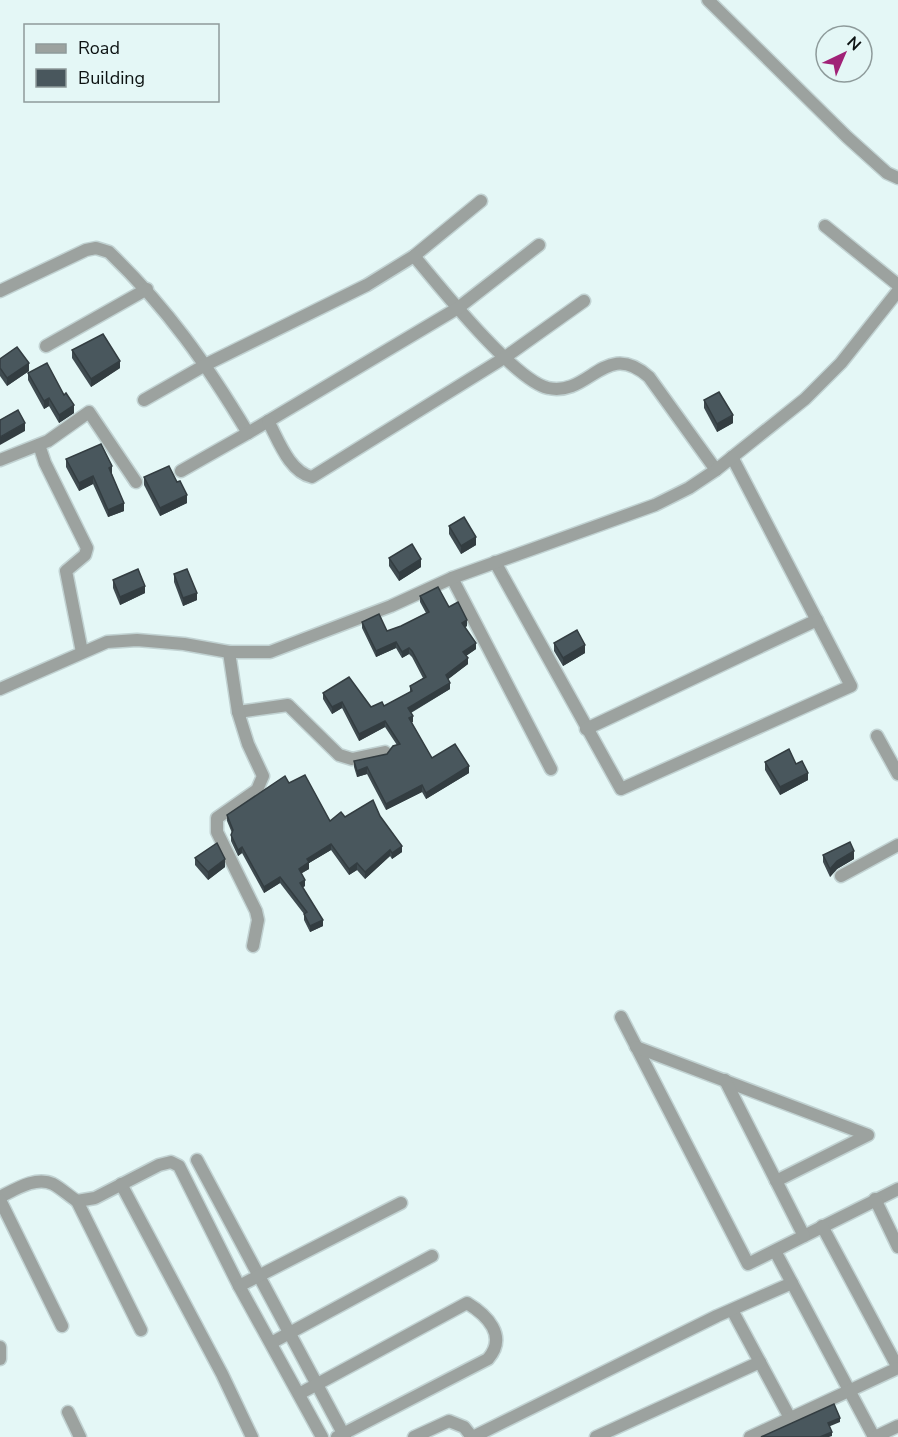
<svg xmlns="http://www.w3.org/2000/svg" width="898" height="1437" font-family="'Nunito Sans',sans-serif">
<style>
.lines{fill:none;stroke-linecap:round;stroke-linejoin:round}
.street-casing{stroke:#c1d2d2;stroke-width:15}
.street{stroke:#9ca29f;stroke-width:12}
.wall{fill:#3f4b50}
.shaded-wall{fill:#333d41}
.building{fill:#49575d;stroke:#333d41;stroke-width:1.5}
</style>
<rect width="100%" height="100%" fill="#e4f7f6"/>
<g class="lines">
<g class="street-casing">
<g id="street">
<polyline points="708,0 847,137 887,173 898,178"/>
<polyline points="825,226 898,285"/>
<path d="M414 256C439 286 514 380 548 388 590 397 605 338 649 377L716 470"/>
<path d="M0 291 86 250 96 248 109 252C168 309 206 363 248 433L458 308 539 245"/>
<polyline points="46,346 147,289"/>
<polyline points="144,400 207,364 367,285 414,256 481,201"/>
<path d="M268 421C278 439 289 472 312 477L504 358 584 301"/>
<polyline points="39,445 45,463 87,548 85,555 66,571 82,652"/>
<polyline points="0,460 48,441 89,412 136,482"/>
<polyline points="181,471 248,433"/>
<polyline points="495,562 621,789 851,686 732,457"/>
<polyline points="452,578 551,769"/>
<polyline points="229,652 238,712 288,705 339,755 352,759 385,752"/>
<polyline points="0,689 107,642 137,640 184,644 229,652 270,652 391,606 452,578 655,505 689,488 716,470 805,399 841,363 898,291"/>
<polyline points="238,712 248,744 263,776 257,790 217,818 217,832 256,911 258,920 253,946"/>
<polyline points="586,729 817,620"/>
<polyline points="877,736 898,774"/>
<polyline points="841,876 898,845"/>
<polyline points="621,1017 748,1264 898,1189"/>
<polyline points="636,1047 868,1135 776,1181"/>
<polyline points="725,1080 804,1236"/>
<polyline points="197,1160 345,1437"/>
<polyline points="121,1184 222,1374 252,1437"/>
<path d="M0 1197C16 1189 36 1176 53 1184 62 1189 69 1196 77 1201L95 1198 159 1165 171 1162 179 1166 239 1286 322 1437"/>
<polyline points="875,1199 898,1247"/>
<polyline points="0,1200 62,1326"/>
<polyline points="77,1201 141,1330"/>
<polyline points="822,1226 898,1368"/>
<polyline points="775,1251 792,1283"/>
<polyline points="239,1286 401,1203"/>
<polyline points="732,1310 790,1418"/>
<polyline points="271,1343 432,1256"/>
<polyline points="0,1347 0,1359"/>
<path d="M299 1394 467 1303C487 1315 508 1336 488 1359L337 1437"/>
<polyline points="68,1412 80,1437"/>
<polyline points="414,1437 449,1421 464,1427 472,1437"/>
<polyline points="473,1437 717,1316 792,1283 874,1437"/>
<polyline points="596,1437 760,1362"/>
<polyline points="750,1437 898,1368"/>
<polyline points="875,1437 898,1426"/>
</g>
</g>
<use href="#street" class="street"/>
</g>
<g class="wall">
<polygon points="72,350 120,368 91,387 72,358"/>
<polygon points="0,359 29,371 7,386 0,376"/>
<polygon points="28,373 74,413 59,423 49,406 44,409 28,380"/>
<polygon points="704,400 733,423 717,432 704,408"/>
<polygon points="66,459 112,474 124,511 108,517 93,484 79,491 66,467"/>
<polygon points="144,477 177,482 187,503 160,516 144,485"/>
<polygon points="449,526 476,545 461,554 449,534"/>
<polygon points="389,558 421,567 399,581 389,566"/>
<polygon points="174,574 197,600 183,606 174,582"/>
<polygon points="113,580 145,593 120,605 113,588"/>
<polygon points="420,596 449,607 467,626 465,627 476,649 466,656 468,664 448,679 450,689 411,713 413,722 411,722 432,758 469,773 426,799 422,792 386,810 367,774 357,777 354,767 354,761 387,754 397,745 385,727 359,741 342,708 332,714 323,699 323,693 371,707 384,706 410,692 410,686 423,678 412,657 409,654 402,658 396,648 376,657 362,628 362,622 387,631 401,626 426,613 420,602"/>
<polygon points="554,643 585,653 563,666 554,651"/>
<polygon points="765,762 796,764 808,780 780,795 765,770"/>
<polygon points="289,783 330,821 345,817 380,816 402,852 392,859 390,856 365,879 357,870 349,875 331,850 309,863 309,869 301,873 305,886 303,887 323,926 310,932 304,920 304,914 280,883 264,893 242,853 238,856 231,841 231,835 232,833 227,821 227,815"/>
<polygon points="823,855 854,859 837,869 830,877 823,862"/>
<polygon points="195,858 225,867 208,880 195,865"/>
</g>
<g class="shaded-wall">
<polygon points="120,361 120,368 91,387 91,379"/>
<polygon points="29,363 29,371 7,386 7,378"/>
<polygon points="49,398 49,406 44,409 44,401"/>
<polygon points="74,405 74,413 59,423 59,415"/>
<polygon points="733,415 733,423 717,432 717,424"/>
<polygon points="25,423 25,431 0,445 0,437"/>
<polygon points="112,466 112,474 109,476 109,468"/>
<polygon points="93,476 93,484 79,491 79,483"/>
<polygon points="187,495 187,503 160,516 160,508"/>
<polygon points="124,503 124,511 108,517 108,510"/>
<polygon points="476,537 476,545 461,554 461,546"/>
<polygon points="421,559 421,567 399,581 399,573"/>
<polygon points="145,586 145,593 120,605 120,597"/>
<polygon points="197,593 197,600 183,606 183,598"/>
<polygon points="467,620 467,626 462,629 462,623"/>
<polygon points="396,642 396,648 376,657 376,651"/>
<polygon points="476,643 476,649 463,658 463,652"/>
<polygon points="585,645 585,653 563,666 563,658"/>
<polygon points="409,648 409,654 402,658 402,652"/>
<polygon points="468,658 468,664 446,681 446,675"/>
<polygon points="450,683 450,689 408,714 408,708"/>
<polygon points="342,702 342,708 332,714 332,707"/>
<polygon points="413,716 413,722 409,724 409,718"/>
<polygon points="385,721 385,727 359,741 359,734"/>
<polygon points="469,766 469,773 426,799 426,793"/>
<polygon points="367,767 367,774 357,777 357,771"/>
<polygon points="808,773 808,780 780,795 780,787"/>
<polygon points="422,785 422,792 386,810 386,804"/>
<polygon points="331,844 331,850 309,863 309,869 299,875 299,869 307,859"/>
<polygon points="402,846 402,852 392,859 392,853"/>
<polygon points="242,847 242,853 238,856 238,850"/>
<polygon points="390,850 390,856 365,879 365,872"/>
<polygon points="854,851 854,859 837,869 830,877 830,869 837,861"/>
<polygon points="225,859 225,867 208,880 208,872"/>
<polygon points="357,863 357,870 349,875 349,869"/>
<polygon points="280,877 280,883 264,893 264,887"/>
<polygon points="305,880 305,886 300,889 300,883"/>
<polygon points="323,920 323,926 310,932 310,926"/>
<polygon points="840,1418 840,1422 828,1427 828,1423"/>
<polygon points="832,1432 832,1436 829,1437 820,1437"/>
</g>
<g class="building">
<polygon points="103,334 120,361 91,379 72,350"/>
<polygon points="17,347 29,363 7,378 0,368 0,359"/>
<polygon points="47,363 64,395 66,393 74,405 59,415 49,398 44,401 28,373"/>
<polygon points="719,392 733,415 717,424 704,400"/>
<polygon points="18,410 25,423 0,437 0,420"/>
<polygon points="101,444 112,466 109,468 124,503 108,510 93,476 79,483 66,459"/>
<polygon points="169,466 177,482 180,481 187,495 160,508 144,477"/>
<polygon points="464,517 476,537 461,546 449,526"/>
<polygon points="412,544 421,559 399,573 389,558"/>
<polygon points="138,569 145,586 120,597 113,580"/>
<polygon points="187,569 197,593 183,598 174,574"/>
<polygon points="438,587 449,607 458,602 467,620 462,623 476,643 463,652 468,658 446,675 450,683 408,708 413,716 409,718 432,758 455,744 469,766 426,793 422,785 386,804 367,767 357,771 354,761 387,754 393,746 400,744 385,721 359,734 342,702 332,707 323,693 349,677 371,707 382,702 384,706 412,691 410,686 426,677 412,651 409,648 402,652 396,642 376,651 362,622 379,614 387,631 401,626 429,612 420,596"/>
<polygon points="577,630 585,645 563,658 554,643"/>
<polygon points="789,749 796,764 802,761 808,773 780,787 765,762"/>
<polygon points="305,775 330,821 341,812 345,817 373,800 380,816 402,846 392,853 390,850 365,872 357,863 349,869 331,844 307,859 309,862 299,869 305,880 300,883 323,920 310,926 304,914 307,912 280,877 264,887 242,847 238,850 231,835 233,830 227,815 285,776 289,783"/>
<polygon points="850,842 854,851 837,861 830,869 823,855"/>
<polygon points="217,843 225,859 208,872 195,858"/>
<polygon points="834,1404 840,1418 828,1423 832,1432 820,1437 761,1437"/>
</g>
<rect x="24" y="24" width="195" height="78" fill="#e4f7f6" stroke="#8e9b9b" stroke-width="1.5"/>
<rect x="36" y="44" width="30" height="9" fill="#9ca29f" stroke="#8e9b9b" stroke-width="1.5"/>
<text x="78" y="54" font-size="18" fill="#0c1212">Road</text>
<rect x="36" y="69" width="30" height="18" fill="#49575d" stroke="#8e9b9b" stroke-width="1.5"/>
<text x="78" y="84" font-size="18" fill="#0c1212">Building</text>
<g transform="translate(844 54) rotate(44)"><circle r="28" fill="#e4f7f6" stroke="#8e9b9b" stroke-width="1.5"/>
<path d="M0-4.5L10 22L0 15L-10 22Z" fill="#a02277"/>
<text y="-9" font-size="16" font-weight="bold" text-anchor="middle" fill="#0c1212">N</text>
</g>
</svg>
